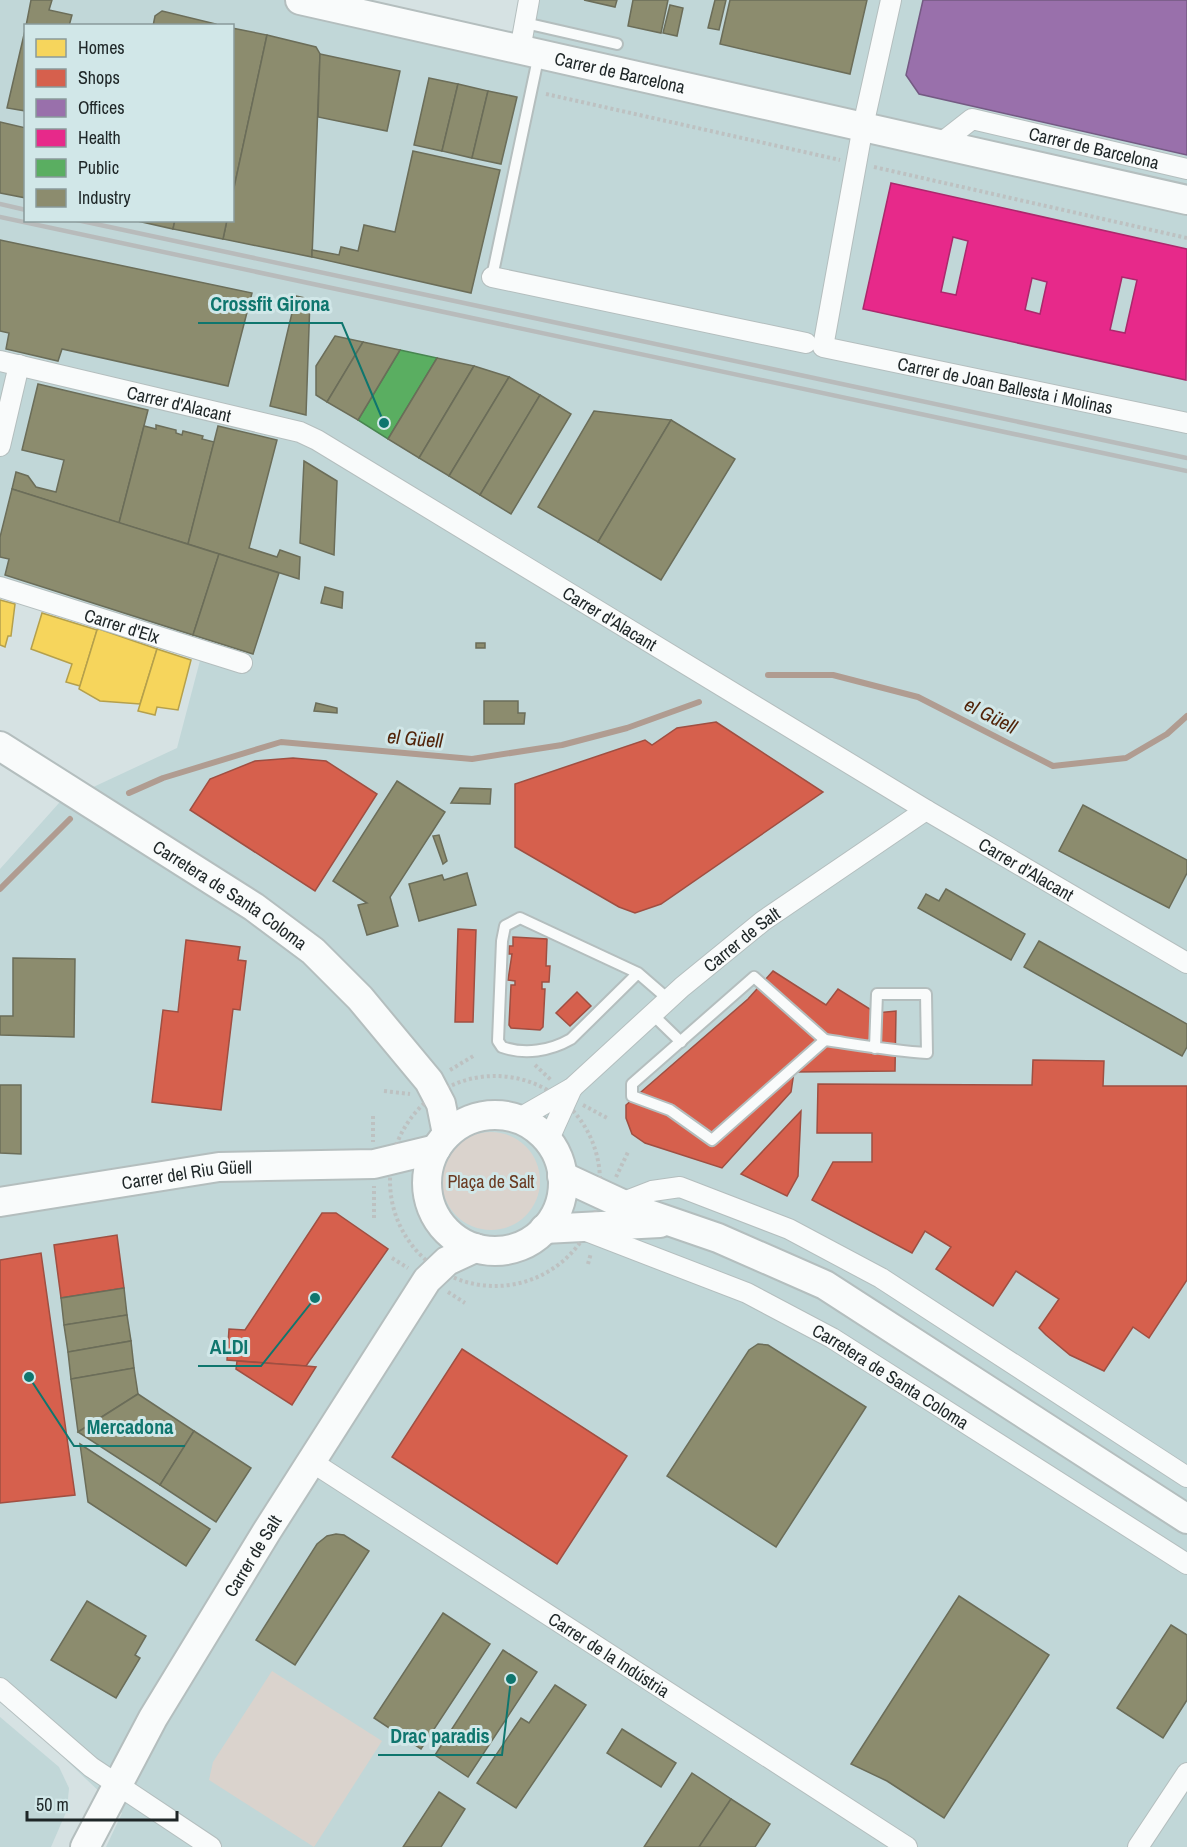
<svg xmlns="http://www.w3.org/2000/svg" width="1187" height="1847" font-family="'Archivo Narrow',sans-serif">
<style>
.built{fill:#c1d7d8;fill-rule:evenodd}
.green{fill:#dad3cd}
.homes{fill:#f6d55c;stroke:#b5a04c;stroke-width:1.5}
.shops{fill:#d6604d;stroke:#9f4f42;stroke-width:1.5}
.offices{fill:#9970ab;stroke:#745a83;stroke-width:1.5}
.health{fill:#e7298a;stroke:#ab286c;stroke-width:1.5;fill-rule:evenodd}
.public{fill:#5aae61;stroke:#488550;stroke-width:1.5}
.industry{fill:#8c8c6e;stroke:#6b6d59;stroke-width:1.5}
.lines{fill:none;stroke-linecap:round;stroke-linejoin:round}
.stream{stroke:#b09c91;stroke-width:6}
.lane-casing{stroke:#b4bebe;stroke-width:14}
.street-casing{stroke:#b4bebe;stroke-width:22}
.secondary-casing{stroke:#b4bebe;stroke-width:32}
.path{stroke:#bdc1c1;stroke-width:4;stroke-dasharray:3 3;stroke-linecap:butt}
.lane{stroke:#f9fbfb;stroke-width:10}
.street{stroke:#f9fbfb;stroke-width:20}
.secondary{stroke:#f9fbfb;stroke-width:28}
.rail{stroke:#b8bbbb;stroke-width:4.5}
.labels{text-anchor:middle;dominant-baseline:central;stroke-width:6;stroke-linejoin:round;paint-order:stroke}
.street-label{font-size:18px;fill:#1e2627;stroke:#d1e7e8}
.park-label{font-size:18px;fill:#6a3a21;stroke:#d1e7e8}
.water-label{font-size:20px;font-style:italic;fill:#512308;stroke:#d1e7e8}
.leader{fill:none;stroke:#0f766e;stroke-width:2}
.callout-dot{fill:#0f766e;stroke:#d1e7e8;stroke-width:2}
.callout-label{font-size:20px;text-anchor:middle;font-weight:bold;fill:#0f766e;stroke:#d1e7e8;stroke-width:6;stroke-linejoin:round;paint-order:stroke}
</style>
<rect width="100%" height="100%" fill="#d6e2e3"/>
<g class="built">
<path d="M0 0H300L519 50 529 0H1187V1847H106L122 1813 68 1762 0 1684V869L59 803 177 748 202 653 0 592ZM26 26H232V220H26Z"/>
<polygon points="0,1717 59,1767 69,1788 67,1810 51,1847 0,1847"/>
</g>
<g class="green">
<circle cx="491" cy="1181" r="49"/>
<polygon points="272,1671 382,1741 314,1847 209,1780 213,1762"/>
</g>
<g class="homes">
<polygon points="0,600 15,604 11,636 8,636 5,647 0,645"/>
<polygon points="42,613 97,630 80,686 66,682 72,664 31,649"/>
<polygon points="99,629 157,649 140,704 100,701 79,689 97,630"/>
<polygon points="157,649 191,660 178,710 157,707 155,715 138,711"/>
</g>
<g class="shops">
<polygon points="716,722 823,792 661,904 635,913 619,907 515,847 515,784 645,740 652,745 677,728"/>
<polygon points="293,758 326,761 377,794 315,891 190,810 210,779 255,761"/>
<polygon points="458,929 476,930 473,1022 455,1022"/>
<polygon points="513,937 547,939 546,966 550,966 549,982 542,982 542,989 545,989 543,1027 540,1030 511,1028 509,1025 511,985 515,985 515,981 508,980 512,954 509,954 509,946 513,946"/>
<polygon points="186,940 240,947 238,960 246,961 240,1010 233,1009 221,1110 152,1102 163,1010 178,1012"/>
<polygon points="773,971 826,1005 838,989 876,1013 896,1011 895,1071 794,1072 791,1092 722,1168 645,1143 632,1134 626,1118 626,1105 748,999"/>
<polygon points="577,992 591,1006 570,1026 556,1013"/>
<polygon points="1033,1060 1104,1061 1103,1086 1187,1086 1187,1280 1149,1338 1133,1327 1104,1371 1070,1355 1046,1335 1039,1328 1059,1299 1016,1271 993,1306 936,1269 951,1247 925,1231 912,1253 812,1200 833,1162 872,1162 872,1133 817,1133 818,1084 1032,1085"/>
<polygon points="801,1111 798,1176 787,1196 741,1174"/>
<polygon points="322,1213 336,1213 388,1249 306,1366 227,1360 229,1329 245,1330"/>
<polygon points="117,1235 124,1288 61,1298 54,1245"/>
<polygon points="41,1253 75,1495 0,1503 0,1260"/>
<polygon points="462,1349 627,1456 557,1564 392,1457"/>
<polygon points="237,1361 306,1366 316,1367 292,1405 236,1369"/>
</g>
<polygon class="offices" points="923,0 1187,0 1187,155 919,94 906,75"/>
<path class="health" d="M891 183 1187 249 1186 380 863 309ZM953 237 968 241 956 295 941 292ZM1122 277 1137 280 1125 333 1110 330ZM1032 278 1047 282 1040 314 1025 310Z"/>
<polygon class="public" points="400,350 437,358 388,439 358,420"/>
<g class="industry">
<polygon points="31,0 52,0 49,10 72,15 69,26 26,26"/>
<polygon points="584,0 617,0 615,7"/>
<polygon points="633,0 668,0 661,33 628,26"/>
<polygon points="715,0 726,0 719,30 708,28"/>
<polygon points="730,0 867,0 850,74 720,44"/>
<polygon points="670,5 683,8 677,36 663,33"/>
<polygon points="162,11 216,24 216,26 153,26 155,16"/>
<polygon points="26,26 26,111 7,108"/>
<polygon points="232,28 267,35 232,197"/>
<polygon points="267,35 316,47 320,54 312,257 223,239 227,220 232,220 232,197"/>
<polygon points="320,54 400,71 387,131 318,117"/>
<polygon points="429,78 458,84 442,151 414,145"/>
<polygon points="458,84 488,91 472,158 442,151"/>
<polygon points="488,91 517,97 501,164 472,158"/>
<polygon points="0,122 26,128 26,198 0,193"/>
<polygon points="413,151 500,170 471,293 312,257 312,250 339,255 341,247 358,251 364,225 395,232"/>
<polygon points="133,220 175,220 173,229"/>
<polygon points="175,220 227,220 223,239 173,229"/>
<polygon points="0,240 252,293 228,386 62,349 58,361 6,349 9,333 0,331"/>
<polygon points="296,296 310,299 306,415 270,406"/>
<polygon points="335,336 363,342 327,402 316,395 316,366"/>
<polygon points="363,342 400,350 358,420 327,402"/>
<polygon points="437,358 474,366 419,458 388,439"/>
<polygon points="474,366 509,377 449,476 419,458"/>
<polygon points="509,377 540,395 480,495 449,476"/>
<polygon points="38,384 148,410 119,523 12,489 16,472 28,476 36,487 56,492 64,460 22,450"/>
<polygon points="540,395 571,414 511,514 480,495"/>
<polygon points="594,411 671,420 598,542 538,507"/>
<polygon points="671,420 735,459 661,580 598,542"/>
<polygon points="156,425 176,430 176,433 182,435 183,431 203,436 202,439 214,442 188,544 119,523 144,426 156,429"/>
<polygon points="218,426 277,440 249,548 277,557 280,550 300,557 299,579 188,544"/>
<polygon points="304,461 337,481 334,555 300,543"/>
<polygon points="12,489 219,554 193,635 5,575 9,559 0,557 0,537"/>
<polygon points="219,554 279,573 253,654 193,635"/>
<polygon points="325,587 343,592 342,608 321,603"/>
<rect x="476" y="643" width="9" height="5"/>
<polygon points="484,701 518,701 518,713 525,713 524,724 484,724"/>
<polygon points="316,703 337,708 337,713 314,711"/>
<polygon points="397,781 445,812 390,897 398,926 367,935 358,905 367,903 333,881"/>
<polygon points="460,788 491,789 490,804 451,803"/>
<polygon points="1083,805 1187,860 1187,873 1169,908 1059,851"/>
<polygon points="439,835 447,861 443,864 433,836"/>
<polygon points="467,873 476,905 419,921 409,884 442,875 444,880"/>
<polygon points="946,889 1025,934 1011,960 918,908 926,894 939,901"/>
<polygon points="1039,941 1187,1024 1187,1047 1182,1056 1024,967"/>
<polygon points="13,958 75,959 74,1037 0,1035 0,1016 13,1016"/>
<polygon points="0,1085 21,1085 21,1154 0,1153"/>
<polygon points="124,1288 127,1315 64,1325 61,1298"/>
<polygon points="127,1315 131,1341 68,1352 64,1325"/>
<polygon points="131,1341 134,1368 71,1379 68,1352"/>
<polygon points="758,1344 768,1345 866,1407 776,1547 667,1476 749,1350"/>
<polygon points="134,1368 138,1394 78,1432 71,1379"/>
<polygon points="138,1394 194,1431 160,1485 78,1432"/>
<polygon points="194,1431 251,1468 216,1522 160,1485"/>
<polygon points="80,1444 210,1529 186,1566 88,1502"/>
<polygon points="336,1534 344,1535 369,1551 295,1665 256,1640 317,1544 327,1536"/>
<polygon points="959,1596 1049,1655 944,1818 887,1781 851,1764"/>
<polygon points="87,1601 146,1636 135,1655 140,1658 116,1698 51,1660"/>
<polygon points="443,1613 490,1644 421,1749 374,1718"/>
<polygon points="1171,1625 1187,1635 1187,1700 1163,1738 1117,1708"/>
<polygon points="503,1650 537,1672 468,1777 435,1755"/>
<polygon points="555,1685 586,1705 516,1808 477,1783 521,1718 529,1723"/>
<polygon points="622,1729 676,1763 661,1787 607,1753"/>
<polygon points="692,1773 731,1799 699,1847 644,1847"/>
<polygon points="439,1792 465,1809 441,1847 403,1847"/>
<polygon points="731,1799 770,1824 755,1847 699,1847"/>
</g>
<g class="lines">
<g class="stream">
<polyline points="768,675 833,675 918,697 1053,766 1126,758 1167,734 1187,716"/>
<polyline points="129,793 163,778 281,742 472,759 562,745 627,728 699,702"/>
<polyline points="0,889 70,819"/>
</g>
<g class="lane-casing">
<g id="lane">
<polyline points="525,23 617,44"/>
<polyline points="492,277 539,54"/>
<path d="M638 973 571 1039C550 1051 525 1055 502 1047L498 1041 502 941 505 926 520 918 638 973 668 999"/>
<polygon points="754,977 825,1040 712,1140 670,1110 632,1096 632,1084"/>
<polyline points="652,1014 681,1042"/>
<path d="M825 1040C859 1045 893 1051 927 1053L926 994H877L875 1048"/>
</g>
</g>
<g class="street-casing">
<g id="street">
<path id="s1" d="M891 0 863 126 823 347 1187 423"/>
<polyline points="520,50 529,0"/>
<path id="s2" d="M940 144 972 119 1187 169"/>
<polyline points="492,277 806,343"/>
<path id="s3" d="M0 361 300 432 317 440 926 810 1187 963"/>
<polyline points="0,446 19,365"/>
<path id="s4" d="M0 587 242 663"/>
<path id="s5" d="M518 1119 572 1088 682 987 763 921 926 810"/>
<polyline points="548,1141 572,1088"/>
<polyline points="621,1203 652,1191 680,1187 789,1229 881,1278 1187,1477"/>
<path id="s6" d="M581 1229 747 1293 832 1338 1187 1564"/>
<path id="s7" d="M312 1462 907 1847"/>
<polyline points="0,1688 91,1767 211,1847"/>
<polyline points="1138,1847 1187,1773"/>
</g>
</g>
<g class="secondary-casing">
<g id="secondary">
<path id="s8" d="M300 0 1187 200"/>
<path id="s9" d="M0 746 254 907 313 951 360 998 429 1081 441 1104 447 1134"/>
<circle cx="495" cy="1183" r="68"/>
<polyline points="562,1176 631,1208 718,1238 825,1285 1187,1519"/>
<path id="s10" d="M0 1202 219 1167 374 1164 436 1149"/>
<polyline points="544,1229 660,1223"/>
<path id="s11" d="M85 1847 153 1718 267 1531 427 1280 447 1261 475 1248"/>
</g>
</g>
<g class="path">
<polyline points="546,94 840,160"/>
<polyline points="874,167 1187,238"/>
<polyline points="535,1065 551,1080"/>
<polyline points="450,1070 475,1055"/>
<circle cx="495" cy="1181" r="105"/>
<polyline points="384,1091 410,1094"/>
<polyline points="583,1105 609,1119"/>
<polyline points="373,1116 373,1142"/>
<polyline points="616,1177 628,1152"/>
<polyline points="374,1218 374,1186"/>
<polyline points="392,1258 408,1268"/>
<polyline points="588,1264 591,1253"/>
<polyline points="448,1292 465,1303"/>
</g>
<use href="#lane" class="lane"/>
<use href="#street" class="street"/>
<use href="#secondary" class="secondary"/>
<g class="rail">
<polyline points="0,204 26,210"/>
<polyline points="0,217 1187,471"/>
<polyline points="77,220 1187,458"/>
</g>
</g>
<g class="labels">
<g class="street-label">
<text stroke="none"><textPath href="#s8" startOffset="328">Carrer de Barcelona</textPath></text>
<text stroke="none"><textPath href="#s2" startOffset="166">Carrer de Barcelona</textPath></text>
<text stroke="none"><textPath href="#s1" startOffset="540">Carrer de Joan Ballesta i Molinas</textPath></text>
<text stroke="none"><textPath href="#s3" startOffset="184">Carrer d'Alacant</textPath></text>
<text stroke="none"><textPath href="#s3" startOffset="670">Carrer d'Alacant</textPath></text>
<text stroke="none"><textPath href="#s4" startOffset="128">Carrer d'Elx</textPath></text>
<text stroke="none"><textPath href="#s3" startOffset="1156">Carrer d'Alacant</textPath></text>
<text stroke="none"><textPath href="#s9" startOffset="274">Carretera de Santa Coloma</textPath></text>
<text stroke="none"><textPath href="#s5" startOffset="288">Carrer de Salt</textPath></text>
<text stroke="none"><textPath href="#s10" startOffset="189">Carrer del Riu Güell</textPath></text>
<text stroke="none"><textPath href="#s6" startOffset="344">Carretera de Santa Coloma</textPath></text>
<text stroke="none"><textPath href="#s11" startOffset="336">Carrer de Salt</textPath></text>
<text stroke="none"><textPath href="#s7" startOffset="354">Carrer de la Indústria</textPath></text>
</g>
<g class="park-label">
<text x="491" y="1181">Plaça de Salt</text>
</g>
<g class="water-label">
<text transform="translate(991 715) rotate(27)">el Güell</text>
<text transform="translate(415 738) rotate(5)">el Güell</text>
</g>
</g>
<path class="leader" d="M384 423L342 323H198M315 1298L261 1366H198M29 1377L74 1446H185M511 1679L502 1755H378"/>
<g class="callout-dot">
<circle cx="384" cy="423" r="6"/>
<circle cx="315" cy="1298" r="6"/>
<circle cx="29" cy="1377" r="6"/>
<circle cx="511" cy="1679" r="6"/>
</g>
<g class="callout-label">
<text x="270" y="311">Crossfit Girona</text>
<text x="229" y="1354">ALDI</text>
<text x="130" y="1434">Mercadona</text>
<text x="440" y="1743">Drac paradis</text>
</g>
<rect x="24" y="24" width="210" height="198" fill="#d1e7e8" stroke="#899a9b" stroke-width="1.5"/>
<rect x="36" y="39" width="30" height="18" fill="#f6d55c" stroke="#899a9b" stroke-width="1.5"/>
<text x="78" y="54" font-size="18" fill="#1e2627">Homes</text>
<rect x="36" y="69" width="30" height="18" fill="#d6604d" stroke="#899a9b" stroke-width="1.5"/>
<text x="78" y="84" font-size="18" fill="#1e2627">Shops</text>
<rect x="36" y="99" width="30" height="18" fill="#9970ab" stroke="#899a9b" stroke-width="1.5"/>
<text x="78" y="114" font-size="18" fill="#1e2627">Offices</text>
<rect x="36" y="129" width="30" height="18" fill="#e7298a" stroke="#899a9b" stroke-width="1.5"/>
<text x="78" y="144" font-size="18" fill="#1e2627">Health</text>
<rect x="36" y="159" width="30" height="18" fill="#5aae61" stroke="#899a9b" stroke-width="1.5"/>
<text x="78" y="174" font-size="18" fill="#1e2627">Public</text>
<rect x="36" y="189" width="30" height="18" fill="#8c8c6e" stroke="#899a9b" stroke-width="1.5"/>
<text x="78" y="204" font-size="18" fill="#1e2627">Industry</text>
<path d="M27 1811v9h150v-9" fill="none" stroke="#1e2627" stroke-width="3"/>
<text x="36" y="1811" font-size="18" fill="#1e2627" stroke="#d1e7e8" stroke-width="4.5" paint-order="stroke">50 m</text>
</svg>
